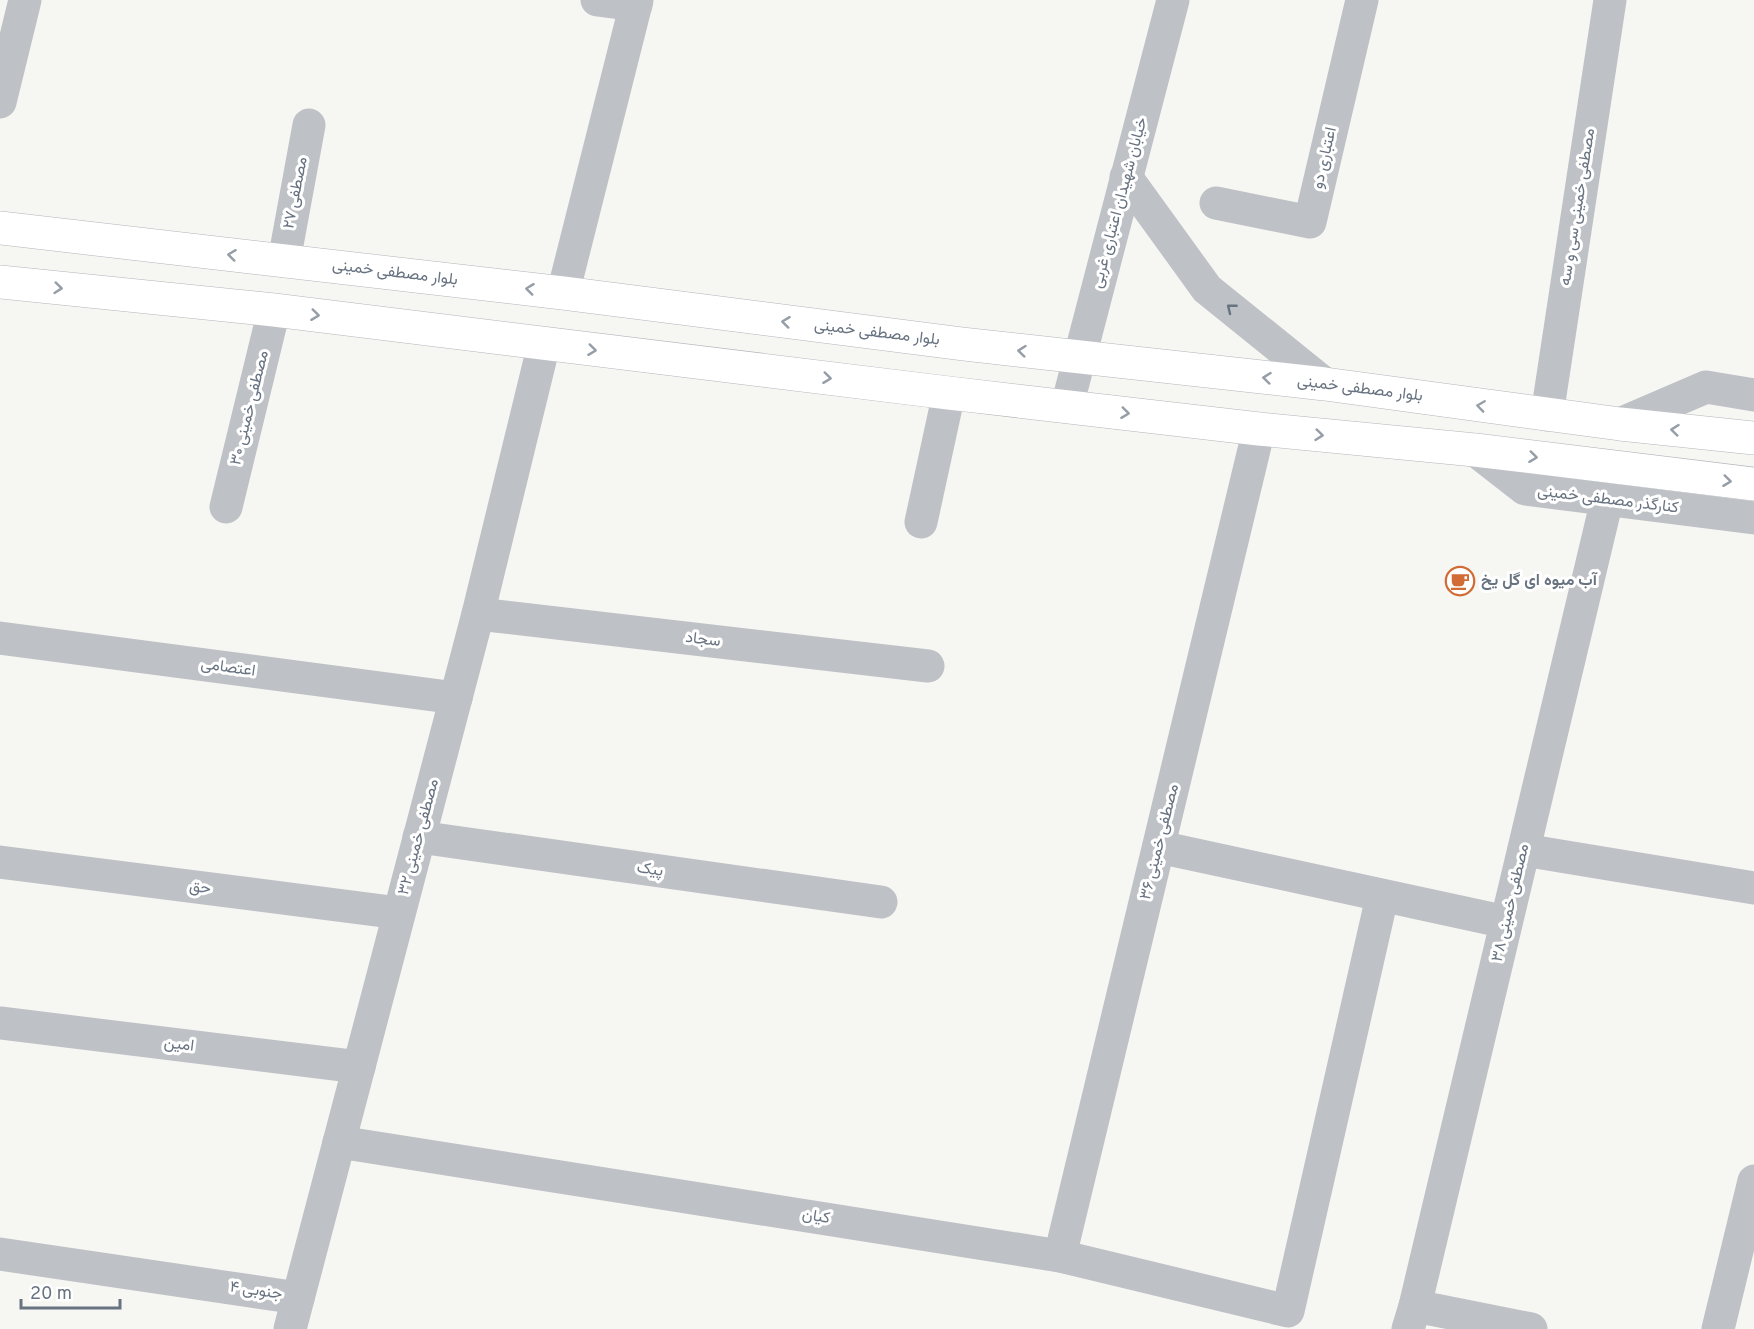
<svg xmlns="http://www.w3.org/2000/svg" width="1754" height="1329" font-family="Overpass,Vazirmatn,sans-serif">
<style>
.lines{fill:none;stroke-linecap:round;stroke-linejoin:round}
.major-casing{stroke:#b2b5b9;stroke-width:34}
.minor{stroke:#bec1c5;stroke-width:33}
.major{stroke:#fff;stroke-width:33}
.oneway{stroke:#959da7}
.oneway2{stroke:#687381}
.labels{text-anchor:middle;dominant-baseline:central;stroke-width:6;stroke-linejoin:round;paint-order:stroke}
.street-label{font-size:16px;fill:#687381;stroke:#fff}
.poi-label{font-size:16px;font-weight:bold;fill:#687381;stroke:#fff;text-anchor:start}
</style>
<rect width="100%" height="100%" fill="#f6f6f3"/>
<g class="lines">
<g class="major-casing">
<g id="major">
<polyline points="0,228 563,293 963,344 1325,384 1620,424 1754,438"/>
<polyline points="0,282 274,310 949,393 1259,429 1475,450 1754,484"/>
</g>
</g>
<g class="minor">
<polyline points="597,0 636,5"/>
<polyline points="0,102 25,0"/>
<polyline points="1126,177 1207,289 1325,384"/>
<polyline points="1216,203 1310,222 1362,0"/>
<polyline points="284,261 309,125"/>
<polyline points="563,293 637,0"/>
<polyline points="1067,406 1173,0"/>
<polyline points="1547,415 1610,0"/>
<polyline points="1620,424 1706,387 1754,395"/>
<polyline points="1475,450 1525,489 1754,518"/>
<polyline points="226,507 274,310"/>
<polyline points="921,522 949,393"/>
<polyline points="478,614 928,666"/>
<polyline points="0,638 456,698"/>
<polyline points="419,837 881,902"/>
<polyline points="1159,847 1506,922"/>
<polyline points="1524,850 1754,888"/>
<polyline points="0,862 399,913"/>
<polyline points="0,1023 359,1067"/>
<polyline points="339,1142 1060,1256 1288,1311 1382,897"/>
<polyline points="0,1254 298,1298"/>
<polyline points="1060,1256 1259,429"/>
<polyline points="1415,1306 1607,500"/>
<polyline points="290,1329 478,614 544,344"/>
<polyline points="1408,1329 1415,1306 1531,1329"/>
<polyline points="1718,1329 1754,1181"/>
</g>
<use href="#major" class="major"/>
</g>
<defs><path id="oneway-chevron" d="M-2-3.5L2.5 0L-2 3.5" fill="none" stroke-width="1.6" stroke-linecap="round" stroke-linejoin="round" transform="scale(1.5)"/></defs>
<g class="oneway">
<use href="#oneway-chevron" transform="translate(232 255) rotate(-173)"/>
<use href="#oneway-chevron" transform="translate(58 288) rotate(6)"/>
<use href="#oneway-chevron" transform="translate(530 289) rotate(-173)"/>
<use href="#oneway-chevron" transform="translate(315 315) rotate(7)"/>
<use href="#oneway-chevron" transform="translate(786 322) rotate(-173)"/>
<use href="#oneway-chevron" transform="translate(592 350) rotate(7)"/>
<use href="#oneway-chevron" transform="translate(1022 351) rotate(-174)"/>
<use href="#oneway-chevron" transform="translate(827 378) rotate(7)"/>
<use href="#oneway-chevron" transform="translate(1267 378) rotate(-174)"/>
<use href="#oneway-chevron" transform="translate(1481 406) rotate(-172)"/>
<use href="#oneway-chevron" transform="translate(1125 413) rotate(7)"/>
<use href="#oneway-chevron" transform="translate(1675 430) rotate(-174)"/>
<use href="#oneway-chevron" transform="translate(1319 435) rotate(6)"/>
<use href="#oneway-chevron" transform="translate(1533 457) rotate(7)"/>
<use href="#oneway-chevron" transform="translate(1727 481) rotate(7)"/>
</g>
<use class="oneway2" href="#oneway-chevron" transform="translate(1231 308) rotate(-141)"/>
<defs>
<g id="cafe-ring" transform="scale(1.5)"><circle r="9.5" fill="#fff" stroke="#d26c37" stroke-width="1.5"/><path d="M-5.5-4.5H6V0H3Q3 3.5 0 3.5H-2.5Q-5.5 3.5-5.5 0ZM3-3.2v2h1.7v-2ZM-6 4.5H4V6H-6Z" fill="#d26c37"/></g>
</defs>
<g fill-rule="evenodd">
<use href="#cafe-ring" x="1460" y="581"/>
</g>
<g class="labels">
<g class="street-label">
<text transform="translate(1325 158) rotate(-77)">اعتباری دو</text>
<text transform="translate(296 193) rotate(-79)">مصطفی ۲۷</text>
<text transform="translate(1120 203) rotate(-75)">خیابان شهیدان اعتباری غربی</text>
<text transform="translate(1578 207) rotate(-81)">مصطفی خمینی سی و سه</text>
<text transform="translate(395 273) rotate(7)">بلوار مصطفی خمینی</text>
<text transform="translate(877 333) rotate(7)">بلوار مصطفی خمینی</text>
<text transform="translate(1360 389) rotate(7)">بلوار مصطفی خمینی</text>
<text transform="translate(250 408) rotate(-76)">مصطفی خمینی ۳۰</text>
<text transform="translate(1608 500) rotate(7)">کنارگذر مصطفی خمینی</text>
<text transform="translate(703 640) rotate(7)">سجاد</text>
<text transform="translate(228 668) rotate(8)">اعتصامی</text>
<text transform="translate(419 837) rotate(-75)">مصطفی خمینی ۳۲</text>
<text transform="translate(1160 842) rotate(-76)">مصطفی خمینی ۳۶</text>
<text transform="translate(650 870) rotate(8)">پیک</text>
<text transform="translate(200 888) rotate(7)">حق</text>
<text transform="translate(1511 903) rotate(-77)">مصطفی خمینی ۳۸</text>
<text transform="translate(179 1045) rotate(7)">امین</text>
<text transform="translate(816 1217) rotate(9)">کیان</text>
<text transform="translate(256 1291) rotate(8)">۴ جنوبی</text>
</g>
<g class="poi-label">
<text x="1481" y="581">آب میوه ای گل یخ</text>
</g>
</g>
<path d="M21 1299v9h99v-9" fill="none" stroke="#687381" stroke-width="3"/>
<text x="30" y="1299" font-size="18" fill="#687381" stroke="#ffffff" stroke-width="4.5" paint-order="stroke">20 m</text>
</svg>
